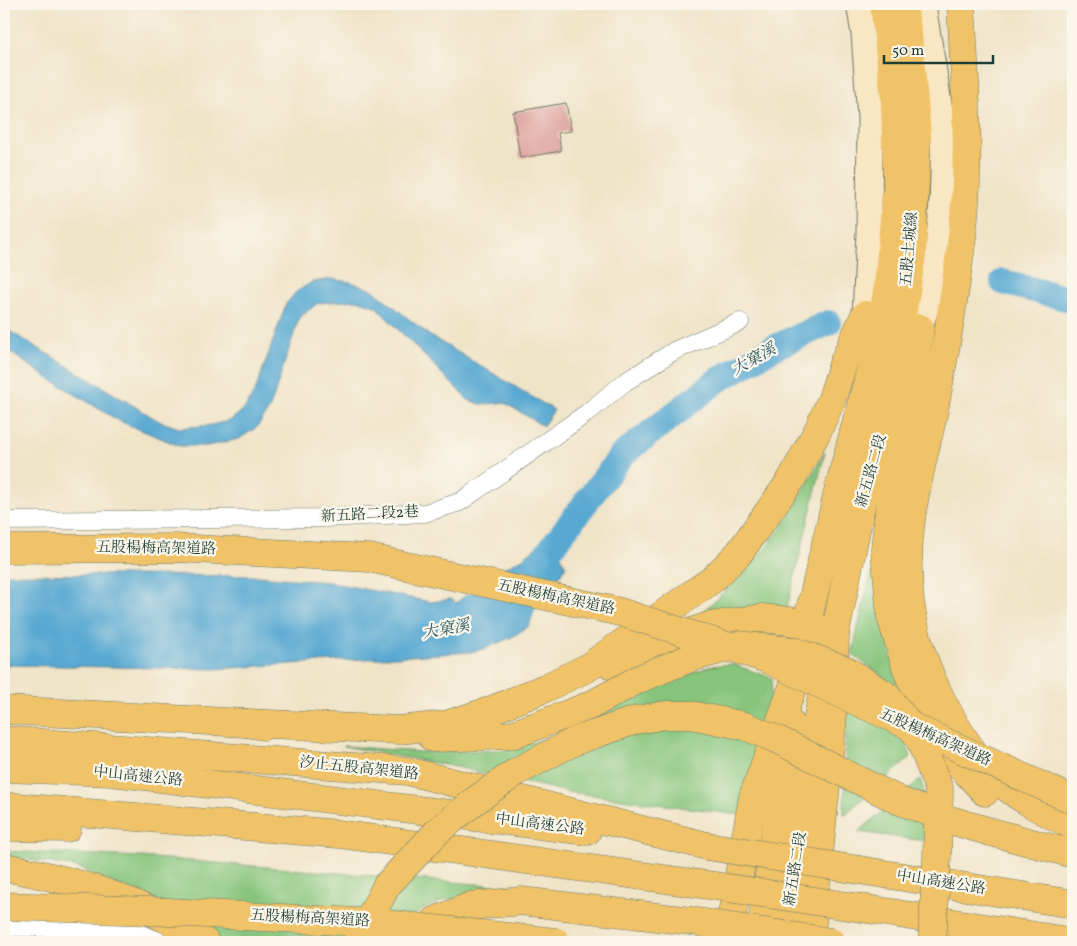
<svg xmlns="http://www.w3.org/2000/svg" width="1077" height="946" font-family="Vollkorn,'Noto Serif TC',serif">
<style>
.green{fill:#87c57c;stroke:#538158}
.water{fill:#58a9d2;stroke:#3c7383}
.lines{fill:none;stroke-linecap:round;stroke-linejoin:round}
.river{stroke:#58a9d2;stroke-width:26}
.building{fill:#dfa7a2}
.minor-casing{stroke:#687768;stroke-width:19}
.secondary-casing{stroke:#687768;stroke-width:27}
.primary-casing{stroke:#687768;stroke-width:29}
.trunk-casing{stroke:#687768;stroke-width:29}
.motorway-casing{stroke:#687768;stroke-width:29}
.minor{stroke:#fff;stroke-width:18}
.secondary{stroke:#f9e7c3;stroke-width:25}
.primary{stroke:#f0c369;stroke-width:28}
.trunk{stroke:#f0c369;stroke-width:28}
.motorway{stroke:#f0c369;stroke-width:28}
.motorway-bridge-casing{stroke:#687768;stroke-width:29;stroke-linecap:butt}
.motorway-bridge{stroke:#f0c369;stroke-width:28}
.labels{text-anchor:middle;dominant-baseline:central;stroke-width:4.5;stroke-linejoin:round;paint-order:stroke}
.street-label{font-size:15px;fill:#1f3d34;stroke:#fbf7ec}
.water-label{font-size:16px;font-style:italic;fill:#305d63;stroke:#fbf7ec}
</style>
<rect width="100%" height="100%" fill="#fbf7ec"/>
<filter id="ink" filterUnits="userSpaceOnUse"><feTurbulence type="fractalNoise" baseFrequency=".02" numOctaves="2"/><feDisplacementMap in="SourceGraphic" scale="10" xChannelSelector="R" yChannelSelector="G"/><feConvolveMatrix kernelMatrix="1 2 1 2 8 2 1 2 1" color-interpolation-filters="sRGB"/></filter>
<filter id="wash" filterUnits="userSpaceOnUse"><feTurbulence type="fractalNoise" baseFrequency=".0096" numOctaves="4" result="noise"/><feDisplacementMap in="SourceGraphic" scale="20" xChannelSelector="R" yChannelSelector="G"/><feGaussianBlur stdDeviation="1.12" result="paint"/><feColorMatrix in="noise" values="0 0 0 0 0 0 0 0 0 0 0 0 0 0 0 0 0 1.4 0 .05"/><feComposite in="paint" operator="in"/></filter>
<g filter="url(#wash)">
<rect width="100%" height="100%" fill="#f0e4c8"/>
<g class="green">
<path d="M825 452 786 612 688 625C723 593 761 559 787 519 801 497 812 474 825 452Z"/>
<polygon points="879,537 885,629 900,690 852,654"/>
<polygon points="732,664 772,678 763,818 568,792 456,767 343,746 420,752 502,750 535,742 582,724 648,690 710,666"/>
<polygon points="846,707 903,736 911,757 844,815"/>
<polygon points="921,779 925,798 925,841 858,832"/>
<polygon points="4,851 142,857 526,888 445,900 420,911 390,942 220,942 161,904 76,867 4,856"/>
</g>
<g class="water">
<polygon points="332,279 351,282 373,290 429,335 554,410 543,426 505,403 481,404 468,400 375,306 357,300 318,303 299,318 270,408 257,427 239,439 207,446 180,446 119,421 45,376 4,348 4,326 11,332 159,421 179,428 212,425 231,420 245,408 256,389 286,304 296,292 312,282"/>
<polygon points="540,544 555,544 566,567 536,605 529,626 512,637 484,649 470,652 216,669 4,665 4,574 257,576 328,582 431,602 451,599 456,603 494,573 523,558"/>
</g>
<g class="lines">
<g class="river">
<polyline points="1003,282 1073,300"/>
<polyline points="532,573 622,455 718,380 775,347 828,323"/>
</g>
</g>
<g id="blocks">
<polygon class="building" points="566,103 571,131 558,133 561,151 520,158 513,112"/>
</g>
</g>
<g filter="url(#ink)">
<use href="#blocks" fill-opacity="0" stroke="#687768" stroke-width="1"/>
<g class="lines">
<g class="minor-casing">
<g id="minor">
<polyline points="4,521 324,518 425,513 460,502 587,413 625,382 674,351 740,322"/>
<polyline points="4,927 68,928 142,934 160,942"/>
</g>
</g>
<g class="secondary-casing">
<g id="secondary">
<polyline points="859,4 864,34 870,118 869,232 865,315 862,335"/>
<path d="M913 346C935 292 942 232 943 174 943 162 944 148 943 136 939 92 929 48 923 4"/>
</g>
</g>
<g class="primary-casing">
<g id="primary">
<polyline points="798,676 807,623 839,488"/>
<polyline points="759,942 791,724"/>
<polyline points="784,942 805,811 817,722 864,491"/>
</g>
</g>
<g class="trunk-casing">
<g id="trunk">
<polyline points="839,488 879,338 888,286 897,186 895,98 884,4"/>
<polyline points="864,491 902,315 912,255 917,136 908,34 902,4"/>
</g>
</g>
<g class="motorway-casing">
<g id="motorway">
<path d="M961 4C965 81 971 160 962 237 955 295 945 353 934 410 926 449 914 488 910 528 907 556 907 586 912 614 921 669 957 740 997 779 1018 799 1048 813 1073 826"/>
<polyline points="920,328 909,404 891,491 885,549 891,617 908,673 929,721 953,758 985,792"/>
<polyline points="613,666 662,643 709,626 762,618 807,623 835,636 832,727 810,942"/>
<polyline points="4,710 246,723 264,726"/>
<polyline points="246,723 399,730 445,725 492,710 545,688 587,668 713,579 739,553 791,480 817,432 832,398 844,361 865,315"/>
<polyline points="433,738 511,735 531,728"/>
<polyline points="4,740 407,771 707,846"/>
<polyline points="4,768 111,772 587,831"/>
<polyline points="4,806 339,834 715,886"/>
<polyline points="4,827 67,828"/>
<polyline points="991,832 1073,854"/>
<path d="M4 867C75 880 145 901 205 942"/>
<polyline points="859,870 1073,904"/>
<polyline points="861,908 1073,942"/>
<polyline points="410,942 435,921 471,906 521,901 691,921"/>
<polyline points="727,942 753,797 799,670"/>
</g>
</g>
<use href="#minor" class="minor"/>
<use href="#secondary" class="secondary"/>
<use href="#primary" class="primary"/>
<use href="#trunk" class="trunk"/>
<use href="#motorway" class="motorway"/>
<g class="motorway-bridge-casing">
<g id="motorway-bridge">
<polyline points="4,549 175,548 369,558 620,612 767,659 875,710 1073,800"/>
<polyline points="531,728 591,705 639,679 690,658 738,645 793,651 846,670 886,695 919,737 939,789 937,857 932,942"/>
<polyline points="707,846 859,870"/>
<polyline points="715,886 861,908"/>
<polyline points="4,906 150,911 377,923 556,942"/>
<polyline points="691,921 831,942"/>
<polyline points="357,942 387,885 438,831 476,800 516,772 575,741 636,720 666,715 691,715 745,726 776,739 900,801 950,820 991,832"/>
</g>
</g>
<use href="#motorway-bridge" class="motorway-bridge"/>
</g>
</g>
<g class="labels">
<g class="street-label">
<text transform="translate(910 249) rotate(-85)">五股土城線</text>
<text transform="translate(872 471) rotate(-74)">新五路二段</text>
<text transform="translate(370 515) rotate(-3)">新五路二段2巷</text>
<text transform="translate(156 549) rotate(1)">五股楊梅高架道路</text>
<text transform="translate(556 598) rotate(12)">五股楊梅高架道路</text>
<text transform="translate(935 738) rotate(24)">五股楊梅高架道路</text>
<text transform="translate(359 769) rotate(6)">汐止五股高架道路</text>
<text transform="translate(138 777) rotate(6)">中山高速公路</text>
<text transform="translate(540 825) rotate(7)">中山高速公路</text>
<text transform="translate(796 869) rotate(-81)">新五路二段</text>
<text transform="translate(941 883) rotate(9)">中山高速公路</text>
<text transform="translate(310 919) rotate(3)">五股楊梅高架道路</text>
</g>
<g class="water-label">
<text transform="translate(754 360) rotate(-29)">大窠溪</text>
<text transform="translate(446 630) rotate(-10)">大窠溪</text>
</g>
</g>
<rect width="1077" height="946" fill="none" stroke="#fbf7ec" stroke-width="20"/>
<path d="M884 55v8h109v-8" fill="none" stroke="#1f3d34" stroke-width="2.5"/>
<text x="892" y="55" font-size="15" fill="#1f3d34" stroke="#fbf7ec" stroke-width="4" paint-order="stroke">50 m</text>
</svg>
